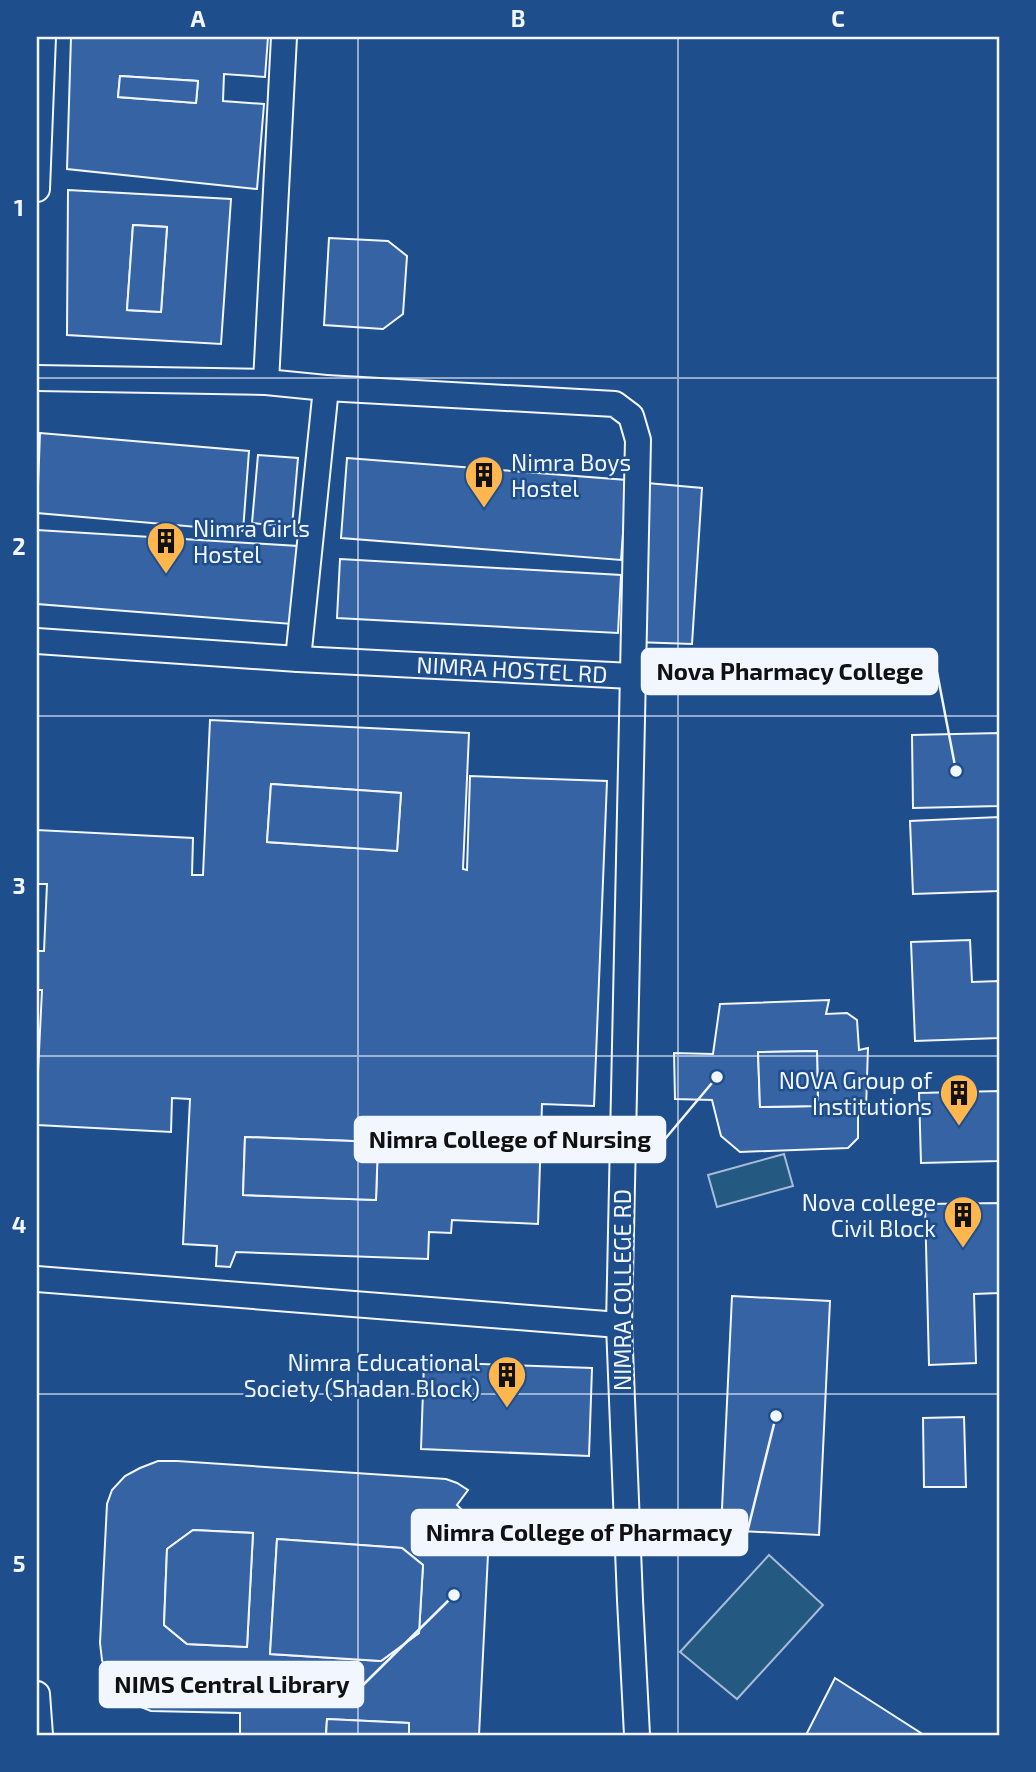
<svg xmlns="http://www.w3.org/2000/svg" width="1036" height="1772" font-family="'Exo 2',sans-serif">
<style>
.green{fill:#245a82;stroke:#a8bbd7;stroke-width:2}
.building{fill:#3563a3;stroke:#f2f6ff;stroke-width:2;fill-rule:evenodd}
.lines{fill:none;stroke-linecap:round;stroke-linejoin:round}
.minor-casing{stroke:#f2f6ff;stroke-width:28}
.minor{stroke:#1f4e8c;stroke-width:24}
.grid{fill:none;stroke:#f2f6ff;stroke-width:2;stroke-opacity:0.55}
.labels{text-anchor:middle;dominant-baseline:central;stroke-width:5;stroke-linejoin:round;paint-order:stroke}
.poi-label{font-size:23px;fill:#f2f6ff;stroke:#1f4e8c;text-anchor:end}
.street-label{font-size:23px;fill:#f2f6ff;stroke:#1f4e8c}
.leader{fill:none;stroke:#f2f6ff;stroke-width:2.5}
.callout-dot{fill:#f2f6ff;stroke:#1f4e8c;stroke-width:2.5}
.callout{fill:#f2f6ff;stroke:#f2f6ff;stroke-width:2.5}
.callout-label{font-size:24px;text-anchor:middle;font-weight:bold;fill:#111}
.neatline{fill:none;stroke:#f2f6ff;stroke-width:2.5}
.grid-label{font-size:23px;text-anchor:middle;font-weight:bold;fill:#f2f6ff}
</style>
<rect width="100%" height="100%" fill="#1f4e8c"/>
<g class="green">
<polygon points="784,1154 793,1186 717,1207 708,1175"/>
<polygon points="769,1555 823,1605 737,1699 680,1652"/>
</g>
<g class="building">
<path d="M71 37H268L265 77 224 74 223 101 264 104 257 189 67 169ZM120 76 198 81 196 103 118 97Z"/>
<polygon points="120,76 198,81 196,103 118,97"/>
<path d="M68 190 231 199 221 344 67 335ZM133 225 167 227 161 312 127 310Z"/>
<polygon points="133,225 167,227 161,312 127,310"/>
<polygon points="329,238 388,241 407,256 403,314 383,329 324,325"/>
<polygon points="40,433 249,451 243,531 37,513"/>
<polygon points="258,455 298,458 292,527 252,523"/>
<polygon points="347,458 627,480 621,560 341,538"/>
<polygon points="647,483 702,488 692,644 635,642"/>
<polygon points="37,530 298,546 292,624 37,604"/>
<polygon points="340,559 621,575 618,633 337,618"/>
<path d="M210 720 469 733 463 869 467 870 470 776 607 781 594 1106 542 1104 538 1224 452 1220 451 1233 429 1232 428 1259 236 1252 230 1267 216 1266 217 1246 183 1244 190 1099 172 1098 171 1132 37 1125V1072H38L42 990H37V951H44L47 884H37V830L193 838 192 875H203ZM271 784 401 793 397 851 267 842ZM245 1137 378 1142 376 1200 243 1195Z"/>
<polygon points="999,733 999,806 913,808 912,735"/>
<polygon points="271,784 401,793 397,851 267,842"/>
<polygon points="999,817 999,891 913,894 910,821"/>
<polygon points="970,940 972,982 999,981 999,1038 915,1041 911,942"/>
<path d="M829 1000 826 1014 847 1013 857 1020 859 1050 868 1048 866 1109 858 1112V1138L848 1148 740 1152 721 1136 712 1100 675 1099 674 1053 713 1054 720 1004ZM817 1051 818 1106 760 1107 758 1052Z"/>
<polygon points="817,1051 818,1106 760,1107 758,1052"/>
<polygon points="999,1091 999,1161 921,1163 919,1093"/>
<polygon points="245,1137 378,1142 376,1200 243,1195"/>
<polygon points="999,1203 999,1293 974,1294 976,1363 929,1365 925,1204"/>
<polygon points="732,1296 830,1301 819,1535 721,1530"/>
<polygon points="424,1362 592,1368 589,1456 421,1449"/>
<polygon points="964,1417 966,1487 924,1487 923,1418"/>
<path d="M158 1461H177L446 1479 457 1483 468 1490 457 1505 466 1514 472 1525 473 1533 489 1534 479 1735H409V1723L327 1719 326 1735H240V1713L151 1711 136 1705 122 1695 109 1680 102 1660 100 1643 107 1504 112 1490 125 1476 140 1468ZM193 1530 253 1533 247 1647 187 1644 164 1625 167 1549ZM277 1539 402 1548 423 1565 419 1633 381 1661 270 1654Z"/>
<polygon points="193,1530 253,1533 247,1647 187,1644 164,1625 167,1549"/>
<polygon points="277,1539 402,1548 423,1565 419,1633 381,1661 270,1654"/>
<polygon points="835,1678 924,1735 806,1735"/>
<polygon points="327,1719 409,1723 409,1735 326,1735"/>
</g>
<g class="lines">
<g class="minor-casing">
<g id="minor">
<polyline points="37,189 43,37"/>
<polyline points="37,378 266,382 326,388 615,404 631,416 638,440 619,1325 630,1600 637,1735"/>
<polyline points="266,382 284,37"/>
<polyline points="37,641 298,659 632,676"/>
<polyline points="298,659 326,388"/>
<polyline points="37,1279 619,1325"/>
<polyline points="37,1694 40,1735"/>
</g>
</g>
<use href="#minor" class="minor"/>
</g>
<path class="grid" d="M358 37V1735M678 37V1735M37 378H999M37 716H999M37 1056H999M37 1394H999"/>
<defs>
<g id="building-pin" transform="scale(2.0125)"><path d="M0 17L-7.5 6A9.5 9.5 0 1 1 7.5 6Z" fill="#ffb74d" stroke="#1f4e8c"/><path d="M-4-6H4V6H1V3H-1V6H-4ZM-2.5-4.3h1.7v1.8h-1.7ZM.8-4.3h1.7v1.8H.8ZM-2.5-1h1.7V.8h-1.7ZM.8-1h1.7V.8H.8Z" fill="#111"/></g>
</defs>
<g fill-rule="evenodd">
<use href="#building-pin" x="484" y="475"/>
<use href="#building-pin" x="166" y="541"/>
<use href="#building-pin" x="959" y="1093"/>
<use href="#building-pin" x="963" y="1215"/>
<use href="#building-pin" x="507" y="1375"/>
</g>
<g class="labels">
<g class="poi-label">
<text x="511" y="462" text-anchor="start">Nimra Boys<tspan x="511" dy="26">Hostel</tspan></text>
<text x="193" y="528" text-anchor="start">Nimra Girls<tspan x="193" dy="26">Hostel</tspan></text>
<text x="932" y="1080">NOVA Group of<tspan x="932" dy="26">Institutions</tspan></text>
<text x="936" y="1202">Nova college<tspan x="936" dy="26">Civil Block</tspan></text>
<text x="480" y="1362">Nimra Educational<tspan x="480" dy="26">Society (Shadan Block)</tspan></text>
</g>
<g class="street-label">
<text transform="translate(512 669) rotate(3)">NIMRA HOSTEL RD</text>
<text transform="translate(622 1290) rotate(-90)">NIMRA COLLEGE RD</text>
</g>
</g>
<path class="leader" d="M956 771L937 672M717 1077L665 1139M776 1416L747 1533M454 1595L363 1685"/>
<g class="callout-dot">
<circle cx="956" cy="771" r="7"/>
<circle cx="717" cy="1077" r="7"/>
<circle cx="776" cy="1416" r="7"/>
<circle cx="454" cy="1595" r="7"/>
</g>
<g class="callout">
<rect x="642" y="649" width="295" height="45" rx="7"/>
<rect x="355" y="1117" width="310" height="45" rx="7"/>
<rect x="412" y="1510" width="335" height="45" rx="7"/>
<rect x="100" y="1662" width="263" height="45" rx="7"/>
</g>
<g class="callout-label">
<text x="790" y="680">Nova Pharmacy College</text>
<text x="510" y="1148">Nimra College of Nursing</text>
<text x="579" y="1541">Nimra College of Pharmacy</text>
<text x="232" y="1693">NIMS Central Library</text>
</g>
<rect width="1036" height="1772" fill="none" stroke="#1f4e8c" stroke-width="77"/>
<rect x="38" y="38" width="960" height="1696" class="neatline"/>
<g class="grid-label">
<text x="198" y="27">A</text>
<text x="518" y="27">B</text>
<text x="838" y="27">C</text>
<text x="19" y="216">1</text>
<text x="19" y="555">2</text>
<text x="19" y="894">3</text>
<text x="19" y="1233">4</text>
<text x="19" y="1572">5</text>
</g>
</svg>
